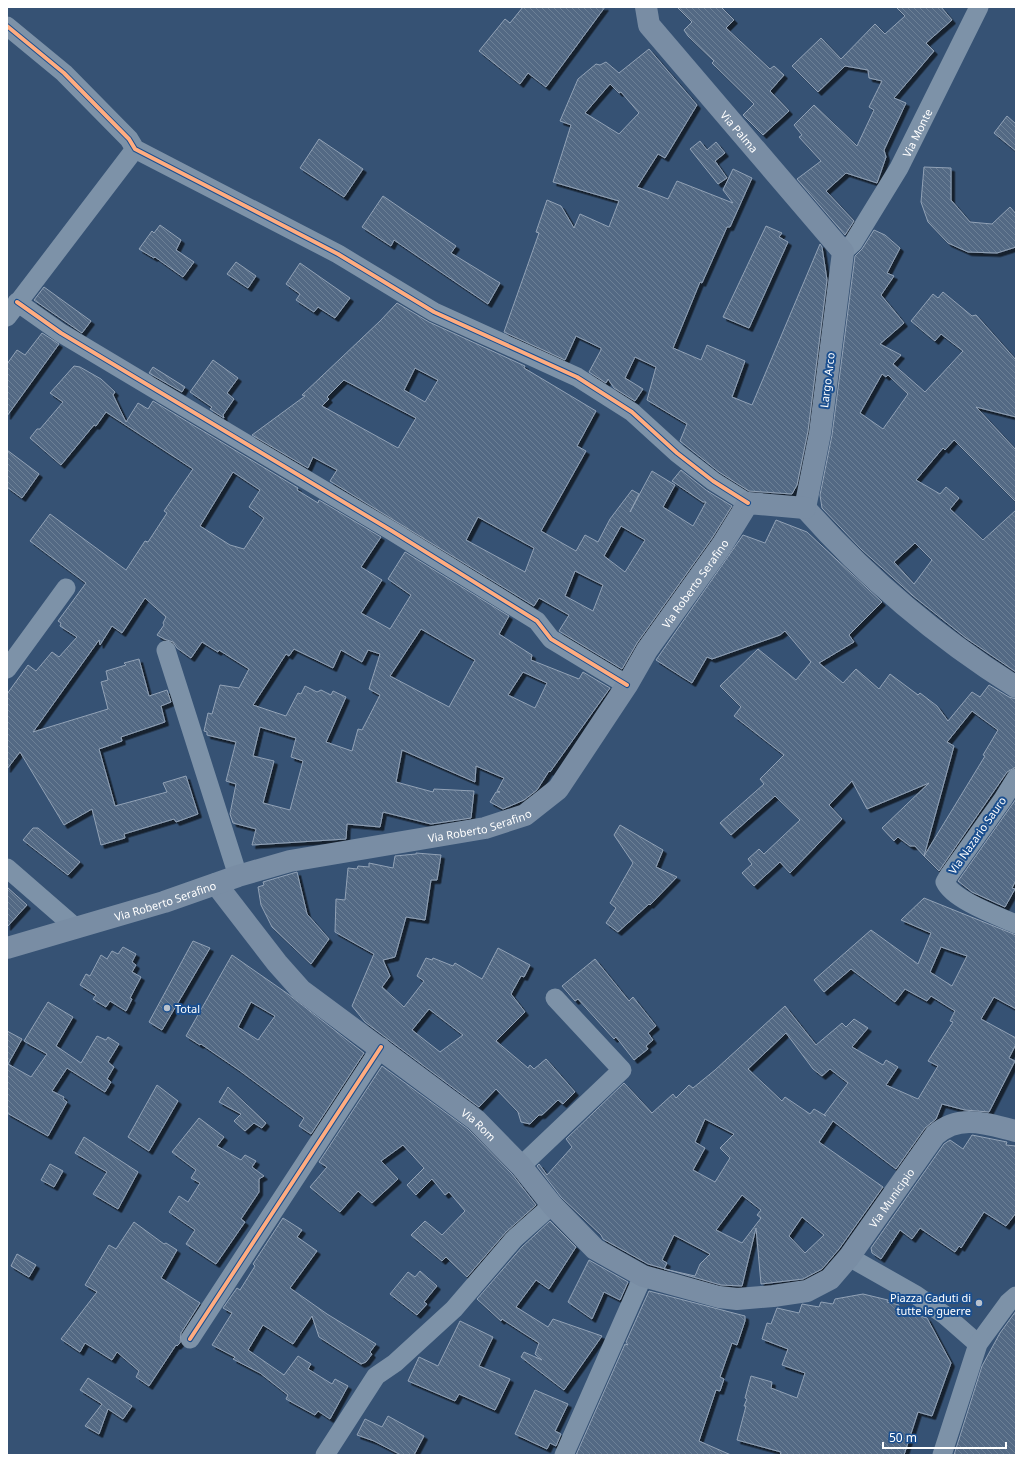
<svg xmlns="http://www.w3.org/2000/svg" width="1023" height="1462" font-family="'Noto Sans',sans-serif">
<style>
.building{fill:url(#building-back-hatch);stroke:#92a2b6;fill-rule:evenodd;filter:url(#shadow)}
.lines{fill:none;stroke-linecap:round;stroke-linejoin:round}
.street{stroke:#7d92a8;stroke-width:19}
.secondary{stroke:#798da4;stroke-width:22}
.cycleway-casing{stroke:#1b4f8f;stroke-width:6}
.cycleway{stroke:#ffac80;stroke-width:4}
.poi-dot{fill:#b9c2ce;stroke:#1b4f8f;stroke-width:1.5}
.labels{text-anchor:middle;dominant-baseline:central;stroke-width:4;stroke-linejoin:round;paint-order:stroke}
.street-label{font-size:11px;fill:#fff;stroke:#1b4f8f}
.poi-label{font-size:11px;fill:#fff;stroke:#1b4f8f;text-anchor:start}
</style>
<defs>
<pattern id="building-back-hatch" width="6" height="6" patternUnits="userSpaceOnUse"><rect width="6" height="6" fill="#526984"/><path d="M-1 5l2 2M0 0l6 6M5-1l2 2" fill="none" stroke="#6c8096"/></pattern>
<filter id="shadow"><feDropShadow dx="3.5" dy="3.5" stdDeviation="0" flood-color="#0009"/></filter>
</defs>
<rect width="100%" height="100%" fill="#365274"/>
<g class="building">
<polygon points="523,7 605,7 546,87 528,73 520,84 479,51 505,19 510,23"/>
<polygon points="677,7 721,7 734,20 726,28 770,69 774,66 784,75 770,91 789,111 763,135 743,115 754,104 712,63 714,61 688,36 684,30 692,22"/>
<polygon points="896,7 941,7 952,20 926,43 934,51 894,98 906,103 884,150 886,157 877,183 846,173 826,191 854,221 845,235 797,179 821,161 799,137 802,135 794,125 814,105 857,146 874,110 869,107 882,81 869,78 868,70 845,66 818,92 792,66 821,38 841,59 875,24 885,34 905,16"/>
<path d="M649 49 697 105 665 158 658 154 637 187 668 199 677 181 733 203 723 190 733 169 752 178 730 227H727L702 283 700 282 673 348 701 360 707 345 745 361 732 397 752 405 820 244 822 247 827 280 808 431 797 485 792 494 749 491 719 472 680 441 687 424 647 400 656 367 635 357 625 378 643 389 635 401 614 388 608 379 606 383 589 372 601 350V348L576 336 565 360 504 332 539 233 536 232 547 200 561 206 574 228 580 214 609 227 619 201 553 182 571 125 560 121 578 79 596 64 600 65 606 62 619 73ZM610 84 619 93 621 92 639 113 619 134 585 113Z"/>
<polygon points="1007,116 1016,124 1016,151 994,133"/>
<polygon points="319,139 363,169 344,197 300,168"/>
<polygon points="700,141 707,150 716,142 725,153 715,161 727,178 718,184 690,149"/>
<polygon points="924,167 951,168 951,200 970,222 992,224 1010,207 1016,214 1016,247 997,253 968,252 948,243 928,222 921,202"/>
<polygon points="383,196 456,246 451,253 500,283 488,304 394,240 391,246 362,227"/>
<polygon points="160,225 181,240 176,250 194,262 183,277 155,257 154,258 139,249 152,231 154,233"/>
<polygon points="766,226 782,233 779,237 788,242 749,328 723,317"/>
<path d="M874 230 885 235 900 248 887 273 894 276 881 295 904 323 880 344 901 355 893 364 925 392 963 351 941 334 935 341 911 321 933 294 938 298 943 292 972 316 976 315 1016 360V417L976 407 1016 450V502L954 440 945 450 943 448 916 480 940 494 946 487 959 498 950 509 983 540 1016 510V672L966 638 912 595 861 549 822 508 820 495 832 435 855 256 862 249ZM882 374 886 377 888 375 908 394 883 429 860 413ZM915 543 932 560 914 584 894 562Z"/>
<polygon points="236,262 256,276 248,288 227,274"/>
<polygon points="300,263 350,298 335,318 318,307 314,312 296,300 300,294 286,284"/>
<polygon points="44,287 91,321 82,333 34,300"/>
<path d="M397 303 429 322 525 366 524 368 596 411 577 446 586 451 541 531 576 551 585 535 598 542 610 519 632 490 639 494 630 512 652 471 675 485 663 507 693 526 706 502H703L672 481 681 470 706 490 732 506 712 538 637 643 622 669 559 631 569 615 539 598 534 606 330 481 337 470 313 457 308 468 252 435 305 396 302 395 380 321ZM415 368 438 380 425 402 404 390ZM344 380 416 418 398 448 322 406 329 399 327 397ZM478 517 534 548 525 572 466 540ZM621 526 645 540 625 572 604 556ZM575 571 603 585 593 611 565 596Z"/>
<polygon points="42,333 59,344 7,416 7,364 17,350 25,355"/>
<polygon points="213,360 238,378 227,393 234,399 223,415 224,418 210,409 212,407 190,392"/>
<path d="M74 366 80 367 101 379 115 392 113 395 126 422 138 403 148 409 153 401 298 488 297 490 318 503 319 500 381 537 361 567 382 580 361 613 390 629 411 595 388 579 405 552 509 616 499 634 532 655 531 660 579 679 583 672 610 688 550 772 549 771 537 790 524 800 503 809 490 802 496 792H500L497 791 504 778 476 766 475 782 402 750 396 782 433 792 434 789 474 791 471 818 431 824 383 812 380 827 347 824 346 839 252 845 256 829 233 823 230 814 236 784 226 781 236 742 207 735V732L204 731 208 713 212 714 220 685 239 688 249 669 219 650 218 652 202 642 191 658 177 648 173 642 164 639 157 635 164 625 163 623 166 617 145 598 122 633 112 626 100 645 99 640 33 732 108 709 101 682 108 680 106 671 126 665 124 663 139 659 149 696 167 690 171 702 161 706 165 722 121 737 122 741 99 749 115 806 167 792 163 783 186 776 198 814 176 822 174 819 124 834 125 838 101 845 92 809 64 825 20 752 7 769V694L28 665 36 671 52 652 59 657 77 637 60 626 61 623 58 621 86 583 30 541 50 514 126 570 145 541 148 542 167 513 164 511 193 469 106 412 96 426 94 425 61 465 30 438 37 429H40L63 402 50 393ZM233 472 260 490 249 507 264 518 244 549 230 545 200 526ZM421 629 475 660 449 707 390 676ZM294 649 333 668 341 650 362 662 368 650 380 654 369 689 380 695 362 730 358 729 352 751 326 742 346 697 333 691 331 695 321 690 317 692 305 686 301 694 298 693 286 716 253 705 286 654 289 656ZM523 672 547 683 535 708 508 695ZM260 727 296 738 291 757 303 761 290 810 263 803 274 761 253 756Z"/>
<polygon points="153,367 185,387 182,392 149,373"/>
<polygon points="7,450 39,474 22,498 7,487"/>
<polygon points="776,520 807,532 882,602 849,635 854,642 819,663 843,683 856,669 879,689 890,674 918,695 920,693 937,706 948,721 972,692 980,697 989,685 1009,697 1016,699 1016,767 1007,772 939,871 924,856 985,756 983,755 998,730 972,711 947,742 954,746 924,856 915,846 910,846 898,837 894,841 882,828 929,783 867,809 852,781 829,805 842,819 790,873 780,862 754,886 742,873 752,864 748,859 759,849 764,854 800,820 775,796 731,835 720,823 764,784 760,779 784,755 734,716 741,707 720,686 758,649 796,680 811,662 785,631 780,635 712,659 707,657 692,683 656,660 743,535 765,543"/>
<polygon points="1016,799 1016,880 1012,888 1015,889 1005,907 972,892 958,881"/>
<polygon points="620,825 663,850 656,867 677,877 650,905 649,904 618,932 606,923 616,908 610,903 633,863 614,835"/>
<polygon points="33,828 38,828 80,862 68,875 23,840"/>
<path d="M416 853 441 855 437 880H431L425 920 406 917 395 957 383 960 390 976 382 987 404 1007 424 981 417 976 426 958 432 960 433 958 453 966 455 963 482 979 498 948 530 965 524 977 521 976 511 994 525 1012 496 1041 528 1068 530 1065 534 1069 546 1059 575 1092 563 1104 558 1100 542 1115H539L530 1124 521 1122 518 1112 496 1089 479 1107 365 1022 352 1006 374 954 335 932 336 899 345 900 348 868 357 869 358 866 369 867V863L393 868 395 856 416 854ZM429 1009 463 1035 440 1052 412 1030Z"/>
<polygon points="297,872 307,914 329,939 311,964 272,927 261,905 258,887 264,885 263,882"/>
<polygon points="7,887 27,905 7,927"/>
<path d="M924 898 1016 935V1009L994 997 981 1019 1016 1038V1044L1009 1058 1015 1061 989 1112 965 1110 942 1104 936 1119 925 1128 896 1169 833 1121 819 1142 883 1187 839 1249 822 1269 803 1279 761 1284 756 1228 742 1286 721 1285 648 1264 603 1239 601 1235 561 1197 537 1166 539 1164 547 1175 572 1147 566 1139 624 1083 652 1113 673 1094 676 1098 689 1085 693 1088 715 1070 785 1006 816 1045 842 1023 846 1027 854 1019 868 1028 852 1047 883 1065 886 1060 898 1067 886 1085 918 1099 938 1066 928 1061 953 1022 950 1021 955 1011 931 996 927 1001 905 989 895 1002 851 969 824 992 814 980 871 930 918 964 931 933 901 920ZM941 947 967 956 952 986 930 972ZM786 1033 813 1069 822 1076 830 1069 848 1083 824 1115 826 1116 814 1109 810 1114 785 1097 782 1101 748 1069ZM705 1119 734 1134 720 1148 730 1158 715 1182 693 1170 705 1148 695 1142ZM742 1195 761 1210 757 1215 761 1218 742 1243 716 1230ZM802 1217 824 1235 805 1253 789 1236ZM674 1235 710 1254 700 1264 695 1276 664 1269 667 1263 662 1260Z"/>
<polygon points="193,941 210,948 162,1030 149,1022"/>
<polygon points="123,947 136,954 132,962 136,965 132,972 141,977 130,998 132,999 126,1011 110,1001 106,1007 93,999 96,995 80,985 86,974 90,976 101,955 107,959 112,951 118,954"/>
<path d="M232 955 288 994 364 1053 311 1134 299 1126 304 1118 239 1070 201 1044 200 1045 186 1036ZM251 1002 275 1016 258 1040 238 1027Z"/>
<polygon points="595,959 629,1001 633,997 656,1026 648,1033 653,1040 646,1046 648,1049 634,1060 616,1037 614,1039 578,999 575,1001 562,986"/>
<polygon points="48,1002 73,1017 56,1046 81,1063 97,1036 106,1040 108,1037 119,1044 108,1062 114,1067 107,1079 111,1082 105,1092 67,1068 52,1091 64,1097 63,1099 67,1102 48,1136 7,1113 7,1031 22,1039 8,1064 31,1077 47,1054 24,1041"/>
<polygon points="382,1066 468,1129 512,1174 536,1205 506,1232 467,1277 446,1257 442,1261 411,1235 425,1221 442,1235 465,1211 449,1192 445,1195 432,1179 416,1195 407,1185 424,1168 403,1145 381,1161 398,1179 372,1203 358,1191 340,1212 310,1187 327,1167 319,1162"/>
<polygon points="157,1085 178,1101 149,1151 128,1137"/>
<polygon points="228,1087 266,1123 262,1128 254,1123 245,1131 234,1121 241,1114 219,1102"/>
<polygon points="199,1118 224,1137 217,1146 241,1160 245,1155 256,1161 252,1167 264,1176 259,1179 259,1192 241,1219 245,1222 216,1264 186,1244 195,1230 169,1212 179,1196 188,1202 200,1183 191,1178 196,1170 172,1152"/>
<polygon points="972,1135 1007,1142 1006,1145 1016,1146 1016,1213 1006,1226 984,1212 961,1248 959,1246 955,1252 920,1228 912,1239 900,1230 881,1259 872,1253 871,1248 944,1144 950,1140 963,1149"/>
<polygon points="84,1137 138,1172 118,1209 93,1194 107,1172 75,1153"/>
<polygon points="50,1164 63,1171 54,1187 41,1180"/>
<polygon points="283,1218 302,1230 297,1237 317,1251 290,1288 327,1314 376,1344 370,1352 372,1354 366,1362 361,1364 319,1337 312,1316 293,1344 263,1325 248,1350 284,1375 298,1356 311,1364 308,1369 332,1384 335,1379 348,1386 330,1419 318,1411 315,1415 286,1399 288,1395 260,1373 233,1359 235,1357 212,1345 232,1313 223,1308 237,1288 240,1290 255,1266 253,1264"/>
<polygon points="550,1221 576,1247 549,1289 536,1280 516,1307 548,1327 553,1319 602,1336 564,1390 521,1357 524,1352 542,1360 535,1354 539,1343 502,1319 501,1321 477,1299 522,1247"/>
<polygon points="134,1222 164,1244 166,1243 177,1250 161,1278 200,1303 181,1333 180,1343 177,1346 176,1345 149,1386 136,1377 139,1371 117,1352 112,1360 85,1343 80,1352 61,1339 97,1292 85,1285 109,1245 116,1249"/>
<polygon points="17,1254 36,1265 29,1277 11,1266"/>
<polygon points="589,1260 628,1282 620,1300 604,1292 592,1319 568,1302"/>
<polygon points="420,1271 437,1286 424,1302 427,1304 417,1315 390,1294 408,1272 415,1277"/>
<polygon points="649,1291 745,1316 745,1321 737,1345 732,1343 720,1377 724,1379 720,1391 716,1390 699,1441 731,1455 576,1455 625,1344 628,1345 626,1342"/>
<polygon points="863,1294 888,1300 887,1302 899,1305 898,1307 908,1310 908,1313 927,1318 951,1363 932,1416 918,1412 904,1455 780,1455 781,1452 737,1440 746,1406 744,1406 747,1399 745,1398 751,1376 772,1382 771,1388 797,1398 805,1373 782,1365 788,1349 762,1339 767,1323 771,1324 777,1308 799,1313 802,1304 819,1307 821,1302 833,1304 835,1299"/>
<polygon points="1016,1311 1016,1455 954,1455 982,1366 1000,1333"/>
<polygon points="460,1321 493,1337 479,1366 510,1379 495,1410 459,1394 455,1401 408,1381 419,1357 438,1366"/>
<polygon points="88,1378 132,1406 123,1419 108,1409 99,1434 85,1426 102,1404 80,1390"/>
<polygon points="535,1390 568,1404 555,1431 561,1434 556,1446 550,1443 547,1449 515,1434"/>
<polygon points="388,1416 424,1436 414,1455 401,1455 374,1441 357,1435 365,1419 382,1427"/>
</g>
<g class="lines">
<g class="street">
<polyline points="7,26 64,73 129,139 135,149 338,254 434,312 577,377 632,412 677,453 713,481 748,503"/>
<path id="s1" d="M843 252 853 243 899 168 979 7"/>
<polyline points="17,302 61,333 392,531 537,621 551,639 627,685"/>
<polyline points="7,317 135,149"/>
<polyline points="166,650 238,876"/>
<polyline points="7,669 66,588"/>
<path d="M1016 778 1003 799 949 875 945 882C953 900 998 916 1016 924"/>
<polyline points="7,868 76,928"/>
<polyline points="521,1166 622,1070 555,998"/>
<polyline points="849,1257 916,1295 946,1316 978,1344"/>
<polyline points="190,1339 381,1047"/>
<polyline points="325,1455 376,1376 395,1363 454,1309 514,1239 552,1205"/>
<polyline points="564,1455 643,1276"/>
<polyline points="942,1455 978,1344 1008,1303 1016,1296"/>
</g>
<g class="secondary">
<path id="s2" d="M646 7 649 25 843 252 820 433 805 508"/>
<path d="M805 508C866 577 938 638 1016 687"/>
<path id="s3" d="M216 884 277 963 301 990 476 1120 521 1166 552 1205 595 1249 643 1276 719 1297 737 1299 773 1296 807 1291 830 1279 849 1257 935 1135C960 1113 987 1124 1016 1131"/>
<path id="s4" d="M7 948 164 902 238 876 290 861 485 828 525 815 558 789 627 685 647 650 722 545 748 503 805 508"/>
</g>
<g class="cycleway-casing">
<g id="cycleway">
<polyline points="7,26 64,73 129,139 135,149 338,254 434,312 577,377 632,412 677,453 713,481 748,503"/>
<polyline points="17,302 61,333 392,531 537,621 551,639 627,685"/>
<polyline points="190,1339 381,1047"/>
</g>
</g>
<use href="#cycleway" class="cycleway"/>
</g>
<g class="poi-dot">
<circle cx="167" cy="1008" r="4"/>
<circle cx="979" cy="1303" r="4"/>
</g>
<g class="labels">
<g class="street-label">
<text stroke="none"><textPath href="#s2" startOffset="158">Via Palma</textPath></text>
<text stroke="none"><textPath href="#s1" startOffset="141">Via Monte</textPath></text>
<text transform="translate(827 380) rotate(-83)">Largo Arco</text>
<text stroke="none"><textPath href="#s4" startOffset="825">Via Roberto Serafino</textPath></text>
<text stroke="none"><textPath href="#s4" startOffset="489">Via Roberto Serafino</textPath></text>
<text transform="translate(977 835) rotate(-55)">Via Nazario Sauro</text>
<text stroke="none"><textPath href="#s4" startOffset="165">Via Roberto Serafino</textPath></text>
<text stroke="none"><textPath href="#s3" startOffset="359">Via Rom</textPath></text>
<text stroke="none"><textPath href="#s3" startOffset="880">Via Municipio</textPath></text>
</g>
<g class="poi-label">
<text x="175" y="1008">Total</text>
<text x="971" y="1297" text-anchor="end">Piazza Caduti di<tspan x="971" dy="13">tutte le guerre</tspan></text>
</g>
</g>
<rect width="1023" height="1462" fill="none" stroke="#ffffff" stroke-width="16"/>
<path d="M883 1442v6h123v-6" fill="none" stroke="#ffffff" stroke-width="2"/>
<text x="889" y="1442" font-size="12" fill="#ffffff" stroke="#1b4f8f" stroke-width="3" paint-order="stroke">50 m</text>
</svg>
